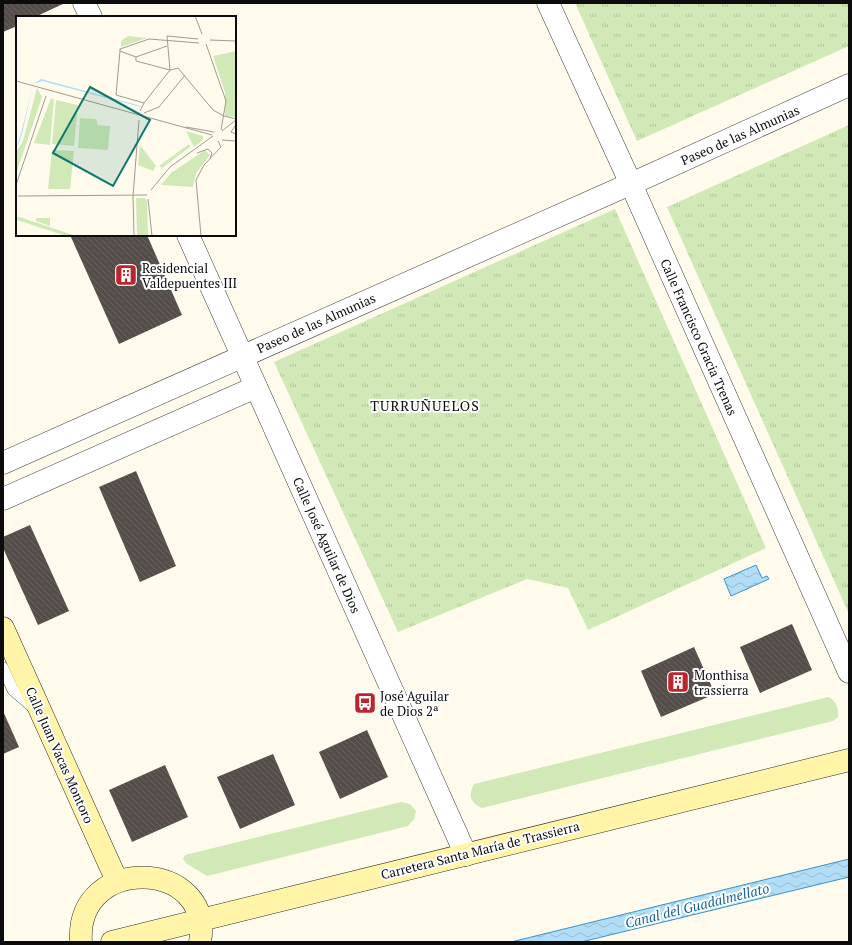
<svg xmlns="http://www.w3.org/2000/svg" width="852" height="945" font-family="'PT Serif',serif">
<style>
.grass{fill:url(#grass-tufts)}
.garden{fill:#d1e9b6}
.water{fill:url(#water-waves);stroke:#3893cd}
.building{fill:url(#building-back-hatch)}
.lines{fill:none;stroke-linecap:round;stroke-linejoin:round}
.lane-casing{stroke:#3f3f3f;stroke-width:12}
.street-casing{stroke:#3f3f3f;stroke-width:23}
.secondary-casing{stroke:#2e2e2e;stroke-width:23}
.lane{stroke:#fff;stroke-width:11}
.street{stroke:#fff;stroke-width:22}
.secondary{stroke:#fff4a7;stroke-width:22}
.labels{text-anchor:middle;dominant-baseline:central;stroke-width:4;stroke-linejoin:round;paint-order:stroke}
.street-label{font-size:13px;fill:#0c0c0c;stroke:#fff}
.poi-label{font-size:13px;fill:#0c0c0c;stroke:#fff;text-anchor:start}
.neighbourhood-label{font-size:14px;letter-spacing:1px;fill:#0c0c0c;stroke:#fff}
.water-label{font-size:14px;font-style:italic;fill:#16649e;stroke:#fff}
.inset-road{fill:none;stroke:#9e9b92;stroke-width:1}
.view{fill:#0f766e;fill-opacity:0.15;stroke:#0f766e;stroke-width:2}
.inset-edge{fill:none;stroke:#0c0c0c;stroke-width:2}
</style>
<defs>
<pattern id="grass-tufts" width="24" height="20" patternUnits="userSpaceOnUse"><rect width="24" height="20" fill="#d1e9b6"/><path d="M3 7l-1-3M5 7V3M7 7l1-3M15 17l-1-3M17 17v-4M19 17l1-3" fill="none" stroke="#b2c79b"/></pattern>
<pattern id="water-waves" width="16" height="10" patternUnits="userSpaceOnUse"><rect width="16" height="10" fill="#b1ddf6"/><path d="M0 5q4-4 8 0t8 0" fill="none" stroke="#97bcd2"/></pattern>
<pattern id="building-back-hatch" width="6" height="6" patternUnits="userSpaceOnUse"><rect width="6" height="6" fill="#554d49"/><path d="M-1 5l2 2M0 0l6 6M5-1l2 2" fill="none" stroke="#68625f"/></pattern>
</defs>
<rect width="100%" height="100%" fill="#fffbec"/>
<g class="grass">
<polygon points="575,3 849,3 849,46 637,141"/>
<polygon points="849,125 849,614 667,207"/>
<polygon points="615,209 766,548 588,630 568,588 527,579 398,632 274,362"/>
</g>
<g class="garden">
<path d="M828 697C836 700 839 709 838 717L833 721 482 808C470 803 468 795 474 784Z"/>
<polygon points="401,802 410,804 416,811 414,819 408,826 207,876 187,864 183,859 185,855"/>
</g>
<g class="water">
<polygon points="756,565 762,578 767,576 769,579 731,596 724,579"/>
<polygon points="849,859 849,877 581,942 511,942"/>
</g>
<g class="building">
<polygon points="3,3 65,3 35,17 17,17 17,26 3,32"/>
<polygon points="70,235 147,235 182,315 119,344"/>
<polygon points="136,471 176,566 140,582 99,487"/>
<polygon points="30,525 69,611 38,625 3,548 3,537"/>
<polygon points="792,624 812,670 760,693 740,647"/>
<polygon points="694,647 715,694 661,717 641,671"/>
<polygon points="3,711 19,747 3,754"/>
<polygon points="367,730 388,777 340,799 319,752"/>
<polygon points="273,754 295,805 240,829 217,777"/>
<polygon points="165,765 188,817 132,842 109,790"/>
</g>
<g class="lines">
<g class="lane-casing">
<polyline id="lane" points="3,668 13,690 34,708"/>
</g>
<g class="street-casing">
<g id="street">
<polyline points="84,3 91,17"/>
<polyline points="548,3 631,184 849,672"/>
<polyline points="631,184 849,85"/>
<polyline points="188,235 466,855"/>
<polyline points="3,463 630,184"/>
<polyline points="3,499 256,387"/>
</g>
</g>
<g class="secondary-casing">
<g id="secondary">
<polyline points="3,628 117,881"/>
<path d="M81 942C75 853 215 859 200 942"/>
<polyline points="112,942 849,760"/>
</g>
</g>
<use href="#lane" class="lane"/>
<use href="#street" class="street"/>
<use href="#secondary" class="secondary"/>
</g>
<defs>
<g id="building-square" transform="scale(1.15)"><rect x="-9" y="-9" width="18" height="18" rx="4" fill="#bc252e" stroke="#fff"/><path d="M-4-6H4V6H1V3H-1V6H-4ZM-2.5-4.3h1.7v1.8h-1.7ZM.8-4.3h1.7v1.8H.8ZM-2.5-1h1.7V.8h-1.7ZM.8-1h1.7V.8H.8Z" fill="#fff"/></g>
<g id="bus-square" transform="scale(1.15)"><rect x="-9" y="-9" width="18" height="18" rx="4" fill="#bc252e" stroke="#fff"/><path d="M-5-6H5V4H4V6H2V4H-2V6H-4V4H-5ZM-3.5-4V0h7V-4ZM-3.5 1.2v1.5H-2V1.2ZM2 1.2v1.5H3.5V1.2Z" fill="#fff"/></g>
</defs>
<g fill-rule="evenodd">
<use href="#building-square" x="126" y="275"/>
<use href="#building-square" x="678" y="682"/>
<use href="#bus-square" x="365" y="703"/>
</g>
<g class="labels">
<g class="street-label">
<text transform="translate(740 135) rotate(-24)">Paseo de las Almunias</text>
<text transform="translate(316 323) rotate(-24)">Paseo de las Almunias</text>
<text transform="translate(699 337) rotate(66)">Calle Francisco Gracia Trenas</text>
<text transform="translate(327 545) rotate(66)">Calle José Aguilar de Dios</text>
<text transform="translate(60 755) rotate(66)">Calle Juan Vacas Montoro</text>
<text transform="translate(480 850) rotate(-14)">Carretera Santa María de Trassierra</text>
</g>
<g class="poi-label">
<text x="142" y="268">Residencial<tspan x="142" dy="15">Valdepuentes III</tspan></text>
<text x="694" y="675">Monthisa<tspan x="694" dy="15">trassierra</tspan></text>
<text x="380" y="696">José Aguilar<tspan x="380" dy="15">de Dios 2ª</tspan></text>
</g>
<g class="neighbourhood-label">
<text x="425" y="405">TURRUÑUELOS</text>
</g>
<g class="water-label">
<text transform="translate(697 905) rotate(-14)">Canal del Guadalmellato</text>
</g>
</g>
<g transform="translate(16 16)">
<rect width="220" height="220" fill="#fffbec"/>
<path d="M220 35V101L209 100V76L197 40ZM21 72 26 81 0 158V136L7 125ZM35 82 38 84 34 129 18 127ZM40 84 62 89 58 130 36 128ZM64 102 80 103 82 109 94 110 92 134 62 132ZM124 129 140 150 137 155 122 149ZM36 134 58 135 54 173H32ZM189 134 194 139 180 157 177 171 145 169 155 157ZM120 182H129L131 185 132 220H121ZM1 201H4L60 220H50L1 204ZM20 202H34V210L20 205Z" fill="#d1e9b6"/>
<path d="M112 20 131 22 105 31V25ZM170 115 187 120V124L178 131ZM173 128 174 131 146 152 143 150Z" fill="#d1e9b6"/>
<path d="M25 63 125 90V91L26 65 18 68ZM17 70 5 122 0 132 4 121Z" fill="#b1ddf6"/>
<path class="inset-road" d="M179 0 186 18M194 24 220 25M190 28 210 85 205 114M104 35V33L133 23 183 27M104 35 100 79 128 87M104 35 120 41M120 41V45L154 54 151 20 182 23M120 41 151 30M0 65 196 119M124 95 128 87 154 54 162 52 197 94 208 100M128 97 143 91 169 59M208 100 220 103M219 110 215 116 220 118M170 111 198 116M206 115 220 104M206 124 220 125M181 137 192 133 196 137 194 143M0 169 30 80M135 174 154 151 197 120M2 180 131 179M132 183 136 220M118 220 117 180 123 104M185 220 180 164 188 149 205 131 202 125"/>
<path class="view" d="M74 71 134 104 97 170 37 137Z"/>
<rect width="220" height="220" class="inset-edge"/>
</g>
<rect width="852" height="945" fill="none" stroke="#0c0c0c" stroke-width="8"/>
</svg>
